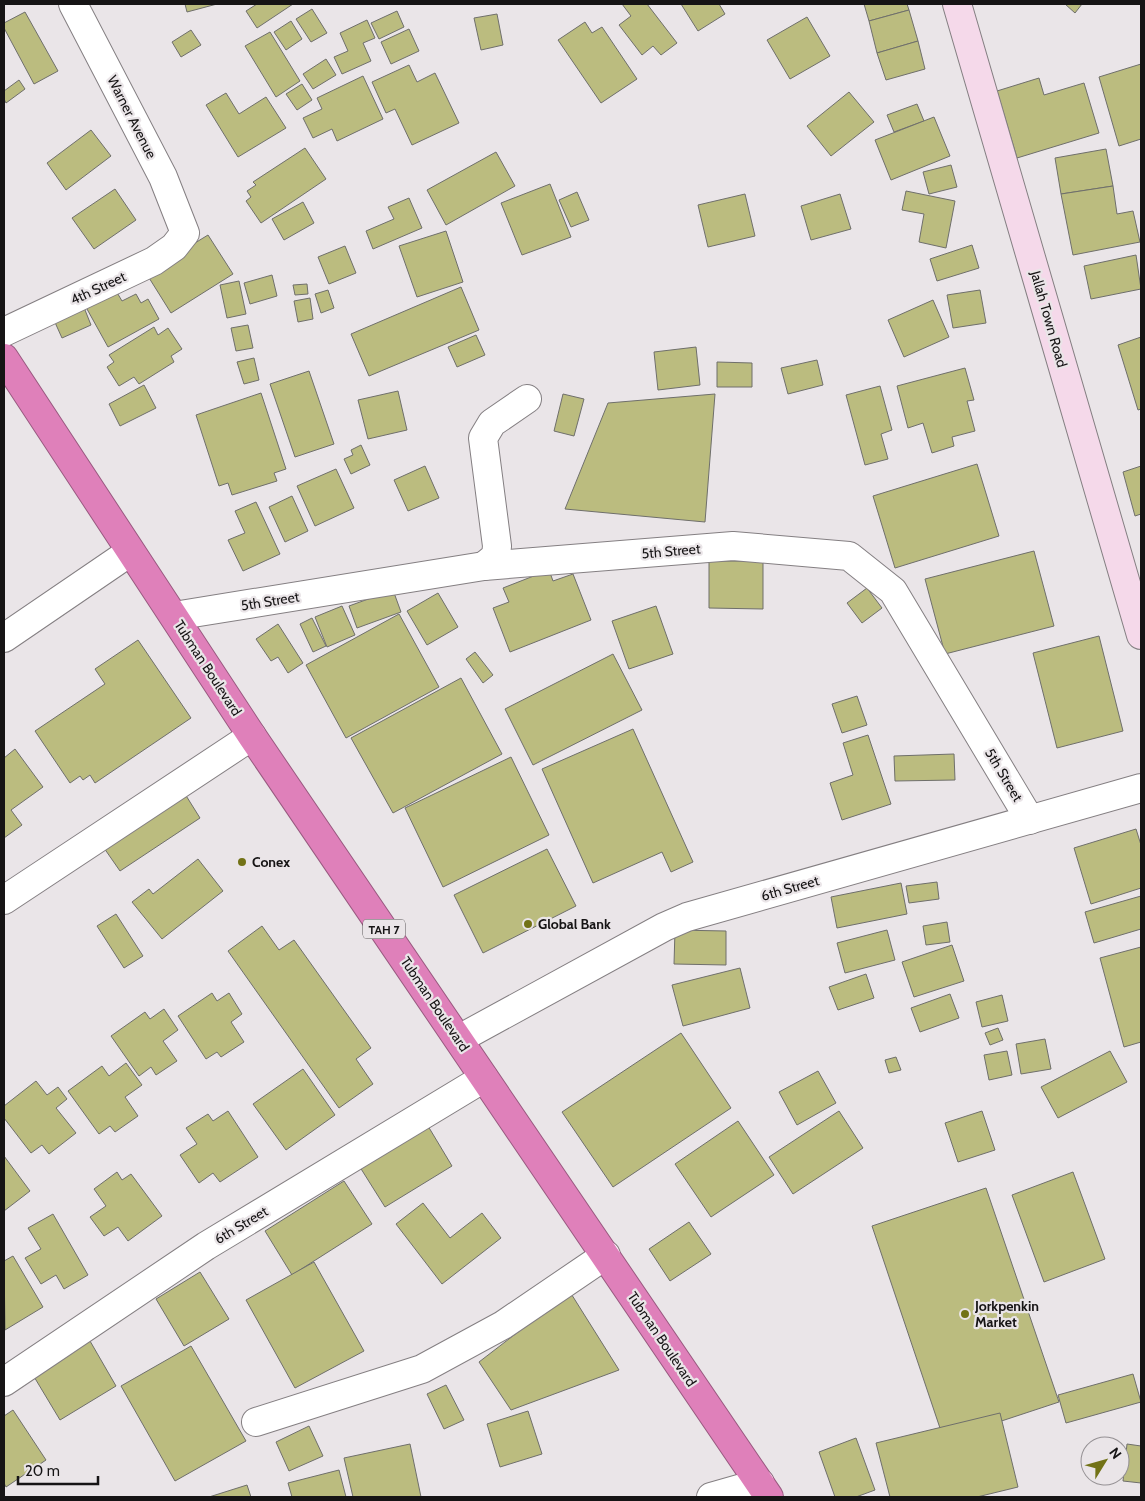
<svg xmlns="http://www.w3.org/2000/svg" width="1145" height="1501" font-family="Cabin,sans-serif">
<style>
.building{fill:#bbbc7f;stroke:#6f6f6b}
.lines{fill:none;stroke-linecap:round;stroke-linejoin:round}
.street-casing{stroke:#847f82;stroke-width:30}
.secondary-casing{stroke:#847f82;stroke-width:30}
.highway-casing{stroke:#995a80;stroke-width:30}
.street{stroke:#fff;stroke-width:28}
.secondary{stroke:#f5d9ea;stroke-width:28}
.highway{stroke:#df80ba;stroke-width:28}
.poi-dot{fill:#727216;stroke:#eae5e8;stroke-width:2}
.labels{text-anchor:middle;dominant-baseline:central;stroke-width:4.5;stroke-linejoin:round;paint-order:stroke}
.shield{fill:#eae5e8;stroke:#565354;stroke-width:1}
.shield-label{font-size:12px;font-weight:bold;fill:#161415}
.street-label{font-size:14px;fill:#161415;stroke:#eae5e8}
.poi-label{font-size:14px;font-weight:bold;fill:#161415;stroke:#eae5e8;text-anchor:start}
</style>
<rect width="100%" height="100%" fill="#eae5e8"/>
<g class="building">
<polygon points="185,4 217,4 187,12"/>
<polygon points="257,4 293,4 257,28 246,11"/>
<polygon points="622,4 647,4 677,43 661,55 653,46 642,55 619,25 631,16"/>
<polygon points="681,4 719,4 725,14 698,31"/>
<polygon points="864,4 907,4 909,10 869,21"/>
<polygon points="1065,4 1082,4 1075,13"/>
<polygon points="312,9 327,33 311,42 296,19"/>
<polygon points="909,10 918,41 877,53 869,21"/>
<polygon points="397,11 404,27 379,39 371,23"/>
<polygon points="25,12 58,71 34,84 4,28 4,23"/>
<polygon points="497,14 503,45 481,50 474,18"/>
<polygon points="807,17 830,56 790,79 767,40"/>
<polygon points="367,20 375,38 363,43 371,61 342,74 334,57 348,51 340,33"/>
<polygon points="291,21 302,39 286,50 274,32"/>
<polygon points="585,22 592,33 602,27 637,79 601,103 558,40"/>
<polygon points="409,29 419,51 391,64 381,42"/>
<polygon points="191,30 201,45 181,57 172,42"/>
<polygon points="270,32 300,81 276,97 245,46"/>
<polygon points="918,41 925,69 886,80 877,53"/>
<polygon points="326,59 336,75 313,89 303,74"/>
<polygon points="1141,64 1141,139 1119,146 1099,77"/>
<polygon points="409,65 417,82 435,73 459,123 412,145 395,109 386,113 372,82"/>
<polygon points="363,76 383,119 337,141 332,129 313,138 303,118 322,109 317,98"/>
<polygon points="1039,78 1044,95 1084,83 1099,133 1017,158 997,91"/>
<polygon points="19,80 25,89 6,103 4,99 4,91"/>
<polygon points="302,84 312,100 297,110 286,94"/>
<polygon points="849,92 874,122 831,156 807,126"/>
<polygon points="226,93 239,114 266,97 286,128 238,157 206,105"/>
<polygon points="917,104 924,121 894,132 887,115"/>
<polygon points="934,117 950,156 891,180 875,140"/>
<polygon points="91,130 111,156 66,190 47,163"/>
<polygon points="305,148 326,179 261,223 246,201 251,197 247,191 256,185 253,182"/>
<polygon points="1106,149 1113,186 1061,194 1055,158"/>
<polygon points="496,152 515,186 446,225 427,190"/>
<polygon points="951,165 957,187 929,194 923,172"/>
<polygon points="550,184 571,237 522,255 501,203"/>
<polygon points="1113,186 1117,214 1133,211 1140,242 1073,255 1061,194"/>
<polygon points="115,189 136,220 94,249 72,218"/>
<polygon points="906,191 955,201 946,248 919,242 924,214 902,210"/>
<polygon points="577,192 589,220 571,227 559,200"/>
<polygon points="745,194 755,236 708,247 698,205"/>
<polygon points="840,194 851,229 811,240 801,206"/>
<polygon points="409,198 422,228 373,249 366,231 394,219 388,207"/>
<polygon points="303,202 314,223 284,240 272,219"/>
<polygon points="446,231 463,282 417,297 399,246"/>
<polygon points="208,235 233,274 171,313 146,273"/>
<polygon points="972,245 979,268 937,281 930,259"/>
<polygon points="345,246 356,273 329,284 318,257"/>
<polygon points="1136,255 1141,289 1091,299 1084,266"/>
<polygon points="272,275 277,296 250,304 244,283"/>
<polygon points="239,281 246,314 227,318 220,285"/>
<polygon points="112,284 122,301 136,294 141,303 148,299 159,319 108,347 82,300"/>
<polygon points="307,284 308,294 295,295 293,285"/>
<polygon points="461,287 479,330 369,376 351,334"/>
<polygon points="328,290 334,308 321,313 315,294"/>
<polygon points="980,290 986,323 953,328 947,295"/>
<polygon points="310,298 313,319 298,322 294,301"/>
<polygon points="933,300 949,337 904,357 888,320"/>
<polygon points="83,305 91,325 62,338 53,318"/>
<polygon points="248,325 253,348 236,351 231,328"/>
<polygon points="154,327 158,335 168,328 182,349 171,356 174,362 139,384 134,377 119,386 107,367 114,362 109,355"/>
<polygon points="476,335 485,355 457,367 448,347"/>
<polygon points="1141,337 1141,409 1138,410 1118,345"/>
<polygon points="696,347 700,385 658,390 654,352"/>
<polygon points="254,358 259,380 244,384 237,362"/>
<polygon points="817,360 823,385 788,394 781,368"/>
<polygon points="717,362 752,363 752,387 717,387"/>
<polygon points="965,368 974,400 967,401 975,431 952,437 954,446 932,453 923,423 908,428 897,386"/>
<polygon points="309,371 334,444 295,457 270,384"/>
<polygon points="144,385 156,408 120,426 109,404"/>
<polygon points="880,386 892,430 881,434 888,459 865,465 846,395"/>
<polygon points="398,391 407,430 368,439 358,400"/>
<polygon points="261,393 286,469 274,473 277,481 232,495 228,483 219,486 196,415"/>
<polygon points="563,394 584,399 574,436 554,431"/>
<polygon points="715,394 705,522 565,509 608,403"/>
<polygon points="361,445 370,465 351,474 344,459 353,455 351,450"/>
<polygon points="977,464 999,536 895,568 873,496"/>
<polygon points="425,466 439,498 408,511 394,480"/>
<polygon points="1141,466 1141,514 1135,516 1123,472"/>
<polygon points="336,469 354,508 315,526 297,486"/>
<polygon points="292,496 308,531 285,542 269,507"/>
<polygon points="256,502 280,554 243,571 228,540 245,533 235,511"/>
<polygon points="1034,551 1054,626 945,654 925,579"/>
<polygon points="709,561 763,561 763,609 709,608"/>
<polygon points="549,570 553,581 573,574 591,620 510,652 493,608 509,602 503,588"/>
<polygon points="867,588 882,608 862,623 847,603"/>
<polygon points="393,590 401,612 357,628 349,606"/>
<polygon points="438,593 458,627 427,645 407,611"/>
<polygon points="342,606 355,635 327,647 315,617"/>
<polygon points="656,606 673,654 629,669 612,621"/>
<polygon points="399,614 439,687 346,738 306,665"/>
<polygon points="312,618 326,646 313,652 300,624"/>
<polygon points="278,624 303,663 288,673 278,657 271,661 256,639"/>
<polygon points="1099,636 1123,731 1057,748 1033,653"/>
<polygon points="138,640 191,718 95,783 90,775 83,780 80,776 70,783 35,731 105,684 95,669"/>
<polygon points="475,652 493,675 483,683 466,659"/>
<polygon points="613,654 642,710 533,765 505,709"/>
<polygon points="461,678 502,754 393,813 351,738"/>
<polygon points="857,696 867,725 842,733 832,704"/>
<polygon points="633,729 693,862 671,872 662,852 593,883 542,769"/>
<polygon points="868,735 891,804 842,820 830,783 853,775 843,743"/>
<polygon points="15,749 43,787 11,810 22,825 4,838 4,758"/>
<polygon points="954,754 955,780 895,781 894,756"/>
<polygon points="511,757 549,835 443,887 405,808"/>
<polygon points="185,794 200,818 120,871 104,848"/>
<polygon points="1136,829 1141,845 1141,888 1091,904 1074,848"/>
<polygon points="547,849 576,906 483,953 454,895"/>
<polygon points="198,859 223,891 162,939 132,902 149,889 153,894"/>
<polygon points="937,882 939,899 909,903 906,886"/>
<polygon points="901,883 907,914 837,928 831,897"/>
<polygon points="1141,896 1141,929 1094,943 1085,912"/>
<polygon points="116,914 143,956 124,968 97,926"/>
<polygon points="947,922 950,942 926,945 923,926"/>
<polygon points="262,926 279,950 294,940 371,1048 356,1059 373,1084 339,1108 228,951"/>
<polygon points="675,930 726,931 726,965 674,964"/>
<polygon points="887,930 895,960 845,973 837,943"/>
<polygon points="952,945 964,981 914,997 902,962"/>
<polygon points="1141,947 1141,1042 1124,1047 1100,958"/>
<polygon points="740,968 750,1008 683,1026 672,985"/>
<polygon points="866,974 874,998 838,1010 829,987"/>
<polygon points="212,993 217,1001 229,993 242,1014 231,1022 244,1042 221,1057 217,1052 206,1059 178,1016"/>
<polygon points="950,994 959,1018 920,1032 911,1008"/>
<polygon points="1002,995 1008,1021 982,1027 976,1002"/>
<polygon points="164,1009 178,1030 163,1041 177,1061 156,1075 151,1067 139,1076 111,1036 145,1012 150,1019"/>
<polygon points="998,1028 1003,1040 990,1045 985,1033"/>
<polygon points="681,1033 731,1108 613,1187 562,1112"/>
<polygon points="1045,1039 1051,1069 1021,1074 1016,1044"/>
<polygon points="1007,1051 1012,1075 989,1080 984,1055"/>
<polygon points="1110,1051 1127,1082 1058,1118 1041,1087"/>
<polygon points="896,1057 901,1070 889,1073 885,1060"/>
<polygon points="126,1063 142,1085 125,1097 138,1116 115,1132 110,1126 99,1134 68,1091 102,1066 109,1076"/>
<polygon points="303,1069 335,1115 286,1150 253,1104"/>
<polygon points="818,1071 836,1103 797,1125 779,1092"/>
<polygon points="36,1081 47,1095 58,1087 67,1099 56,1108 76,1133 49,1154 42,1145 31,1153 4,1118 4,1106"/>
<polygon points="228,1111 258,1157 220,1182 213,1173 199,1183 180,1155 197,1144 186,1128 208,1114 213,1121"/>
<polygon points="839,1111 863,1148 793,1194 769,1157"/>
<polygon points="982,1111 995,1150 958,1162 945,1123"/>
<polygon points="738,1121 774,1175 711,1217 675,1164"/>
<polygon points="428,1126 452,1166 385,1207 358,1164"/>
<polygon points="4,1156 30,1191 4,1211"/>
<polygon points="117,1172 122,1180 131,1174 162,1216 128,1241 118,1227 104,1236 90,1217 106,1206 94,1189"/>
<polygon points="1073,1172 1105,1259 1044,1282 1012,1195"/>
<polygon points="344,1181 372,1224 292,1275 265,1231"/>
<polygon points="986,1188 1059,1402 944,1440 872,1226"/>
<polygon points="423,1203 450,1238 482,1213 501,1238 442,1284 396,1224"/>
<polygon points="53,1214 88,1275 64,1289 56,1275 41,1284 25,1258 41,1249 28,1228"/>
<polygon points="689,1222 711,1254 670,1281 649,1249"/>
<polygon points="13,1256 43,1307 5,1330 4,1261"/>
<polygon points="314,1262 364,1351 295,1388 246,1300"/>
<polygon points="200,1272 229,1319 184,1346 156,1299"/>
<polygon points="570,1292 619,1370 511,1410 479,1362"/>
<polygon points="90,1341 116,1386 60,1420 33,1375"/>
<polygon points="191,1346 246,1441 175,1481 121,1386"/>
<polygon points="1133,1374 1141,1402 1066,1423 1058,1395"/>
<polygon points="446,1385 464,1420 444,1429 427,1394"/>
<polygon points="13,1410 46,1460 6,1487 4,1483 4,1416"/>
<polygon points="528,1411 542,1454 500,1467 487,1424"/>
<polygon points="1000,1413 1018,1487 977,1497 890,1497 876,1443"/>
<polygon points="309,1426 323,1456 289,1471 276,1442"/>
<polygon points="856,1438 875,1490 856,1497 835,1497 819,1452"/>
<polygon points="410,1444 421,1497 353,1497 344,1458"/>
<polygon points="1127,1444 1141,1446 1141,1483 1123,1481"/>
<polygon points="339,1470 346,1497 292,1497 288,1483"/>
<polygon points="247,1485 251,1497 209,1497"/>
</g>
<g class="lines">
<g class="street-casing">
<g id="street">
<polyline points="4,332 154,261 174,247 185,233 163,177 73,4"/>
<polyline points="484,566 496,556 497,546 483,438 492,423 527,399"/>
<polyline points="174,616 484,566 733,546 849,556 893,591 1030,820"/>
<polyline points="4,638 130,552"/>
<polyline points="4,900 252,736"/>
<polyline points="459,1039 664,927 687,917 1141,788"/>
<polyline points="4,1382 206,1246 484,1078"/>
<polyline points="256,1422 422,1369 503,1325 606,1255"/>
<polyline points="711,1497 760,1483"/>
</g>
</g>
<g class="secondary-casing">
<polyline id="secondary" points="957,4 1141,635"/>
</g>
<g class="highway-casing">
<polyline id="highway" points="4,358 252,736 769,1497"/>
</g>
<use href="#street" class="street"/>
<use href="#secondary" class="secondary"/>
<use href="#highway" class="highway"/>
</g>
<g class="poi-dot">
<circle cx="242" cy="862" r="5"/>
<circle cx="528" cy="924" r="5"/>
<circle cx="965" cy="1314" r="5"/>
</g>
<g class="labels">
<rect class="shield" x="363" y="919.5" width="42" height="19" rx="4"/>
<g class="shield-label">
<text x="384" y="929">TAH 7</text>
</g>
<g class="street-label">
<text transform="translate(132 117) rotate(63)">Warner Avenue</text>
<text transform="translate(98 288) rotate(-25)">4th Street</text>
<text transform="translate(1049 319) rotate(74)">Jallah Town Road</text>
<text transform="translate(671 551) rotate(-5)">5th Street</text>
<text transform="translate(270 601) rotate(-9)">5th Street</text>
<text transform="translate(208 668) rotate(57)">Tubman Boulevard</text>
<text transform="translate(1004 775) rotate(59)">5th Street</text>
<text transform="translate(790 888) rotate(-16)">6th Street</text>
<text transform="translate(435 1004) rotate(56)">Tubman Boulevard</text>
<text transform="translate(241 1225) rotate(-31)">6th Street</text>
<text transform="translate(662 1339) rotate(56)">Tubman Boulevard</text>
</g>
<g class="poi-label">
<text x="252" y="862">Conex</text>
<text x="538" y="924">Global Bank</text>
<text x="975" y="1306">Jorkpenkin<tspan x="975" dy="16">Market</tspan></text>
</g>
</g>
<rect width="1145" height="1501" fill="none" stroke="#161415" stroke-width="10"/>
<g transform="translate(1105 1461) rotate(53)"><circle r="24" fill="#eae5e8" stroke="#959194"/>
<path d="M0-4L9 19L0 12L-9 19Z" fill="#727216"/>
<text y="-8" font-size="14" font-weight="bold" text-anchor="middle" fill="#161415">N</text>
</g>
<path d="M18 1476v8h80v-8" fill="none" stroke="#161415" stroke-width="2.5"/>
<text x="25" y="1476" font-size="15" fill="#161415" stroke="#eae5e8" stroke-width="4" paint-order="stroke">20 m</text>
</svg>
